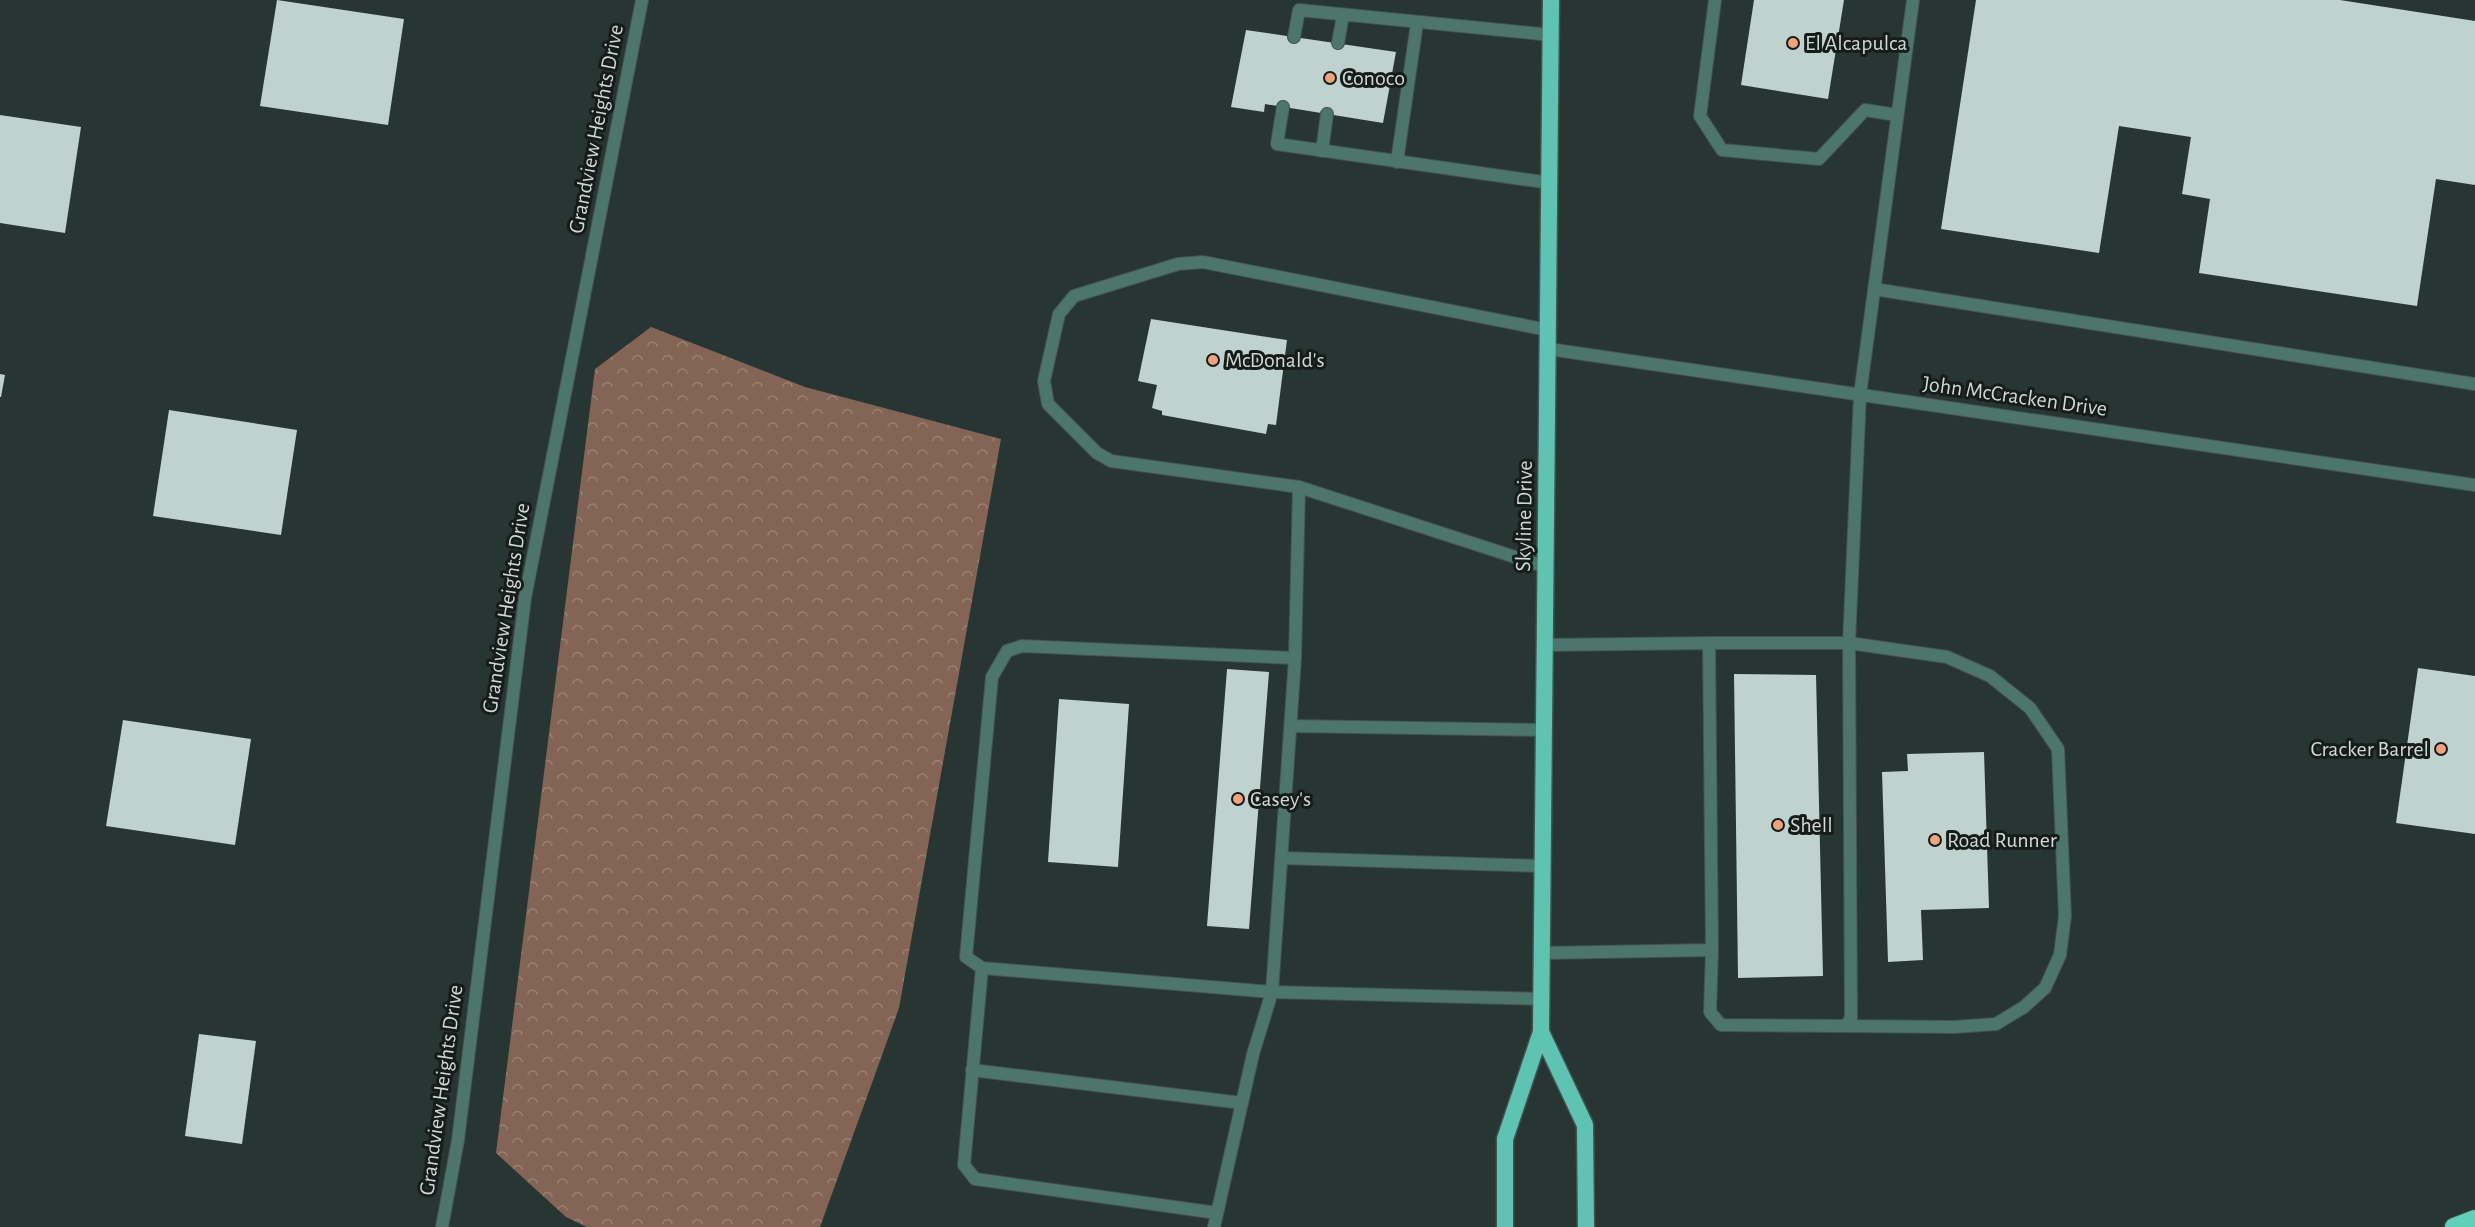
<svg xmlns="http://www.w3.org/2000/svg" width="2475" height="1227" font-family="'Alegreya Sans',sans-serif">
<style>
.forest{fill:url(#forest-crowns)}
.building{fill:#bfd2cd}
.lines{fill:none;stroke-linecap:round;stroke-linejoin:round}
.service-casing{stroke:#455350;stroke-width:14}
.minor-casing{stroke:#455350;stroke-width:14}
.trunk-casing{stroke:#455350;stroke-width:19}
.motorway-casing{stroke:#455350;stroke-width:20}
.service{stroke:#4c756c;stroke-width:12}
.minor{stroke:#4c756c;stroke-width:12}
.trunk{stroke:#5ec3b0;stroke-width:16}
.motorway{stroke:#60d0bb;stroke-width:18}
.poi-dot{fill:#f0a27a;stroke:#151c1a;stroke-width:2}
.labels{text-anchor:middle;dominant-baseline:central;stroke-width:6;stroke-linejoin:round;paint-order:stroke}
.poi-label{font-size:22px;fill:#ced8d5;stroke:#151c1a;text-anchor:start}
.street-label{font-size:22px;fill:#ced8d5;stroke:#151c1a}
</style>
<defs>
<pattern id="forest-crowns" width="20" height="18" patternUnits="userSpaceOnUse" patternTransform="scale(1.5)"><rect width="20" height="18" fill="#846555"/><path d="M2 6a3 3 0 1 1 6 0M12 15a3 3 0 1 1 6 0" fill="none" stroke="#9a8174"/></pattern>
</defs>
<rect width="100%" height="100%" fill="#273633"/>
<polygon class="forest" points="651,327 805,387 1001,439 899,1008 820,1227 587,1227 566,1217 496,1153 595,369"/>
<g class="building">
<polygon points="277,0 404,19 388,125 260,106"/>
<polygon points="1754,0 1844,0 1828,99 1741,85"/>
<polygon points="1976,0 2340,0 2475,21 2475,185 2436,179 2417,306 2199,273 2210,199 2182,194 2191,137 2119,126 2099,253 1941,229"/>
<polygon points="1246,30 1396,52 1383,123 1265,104 1264,112 1231,107"/>
<polygon points="0,115 81,127 65,233 0,223"/>
<polygon points="1151,319 1287,340 1276,425 1268,424 1266,434 1162,415 1162,411 1152,408 1157,385 1138,381"/>
<polygon points="0,374 5,375 1,397 0,397"/>
<polygon points="169,410 297,430 281,535 153,516"/>
<polygon points="2418,668 2475,676 2475,834 2396,823"/>
<polygon points="1227,669 1269,672 1249,929 1207,926"/>
<polygon points="1734,674 1816,675 1823,976 1738,978"/>
<polygon points="1059,699 1129,704 1118,867 1048,862"/>
<polygon points="123,720 251,739 235,845 106,826"/>
<polygon points="1984,752 1989,908 1921,910 1923,960 1888,962 1882,772 1908,771 1907,754"/>
<polygon points="199,1034 256,1041 242,1144 185,1136"/>
</g>
<g class="lines">
<g class="service-casing">
<g id="service">
<polyline points="1715,0 1700,116 1722,150 1819,159 1865,110 1897,115"/>
<polyline points="1294,37 1299,10 1551,35"/>
<polyline points="1338,43 1343,15"/>
<polyline points="1283,107 1277,144 1550,183"/>
<polyline points="1322,151 1327,114"/>
<polyline points="1397,162 1417,23"/>
<polyline points="1874,289 2475,384"/>
<polyline points="1546,567 1299,487 1111,461 1097,453 1048,404 1044,381 1059,314 1074,296 1178,264 1203,262 1548,330"/>
<polyline points="1709,643 1849,643 1860,395 1913,0"/>
<polyline points="1295,658 1022,646 1007,651 992,677 966,957 982,968 1272,992 1541,999"/>
<polyline points="1291,726 1545,730"/>
<polyline points="1282,858 1543,866"/>
<polyline points="1712,950 1710,1012 1721,1025 1846,1026 1851,1018 1849,643 1947,657 1990,676 2030,708 2058,749 2065,916 2060,955 2045,988 2024,1007 1996,1024 1954,1027 1846,1026"/>
<polyline points="1542,953 1712,950 1709,643 1545,645"/>
<polyline points="982,968 964,1165 975,1179 1217,1213"/>
<polyline points="972,1070 1242,1103"/>
<polyline points="1214,1227 1253,1054 1272,992 1295,658 1299,487"/>
</g>
</g>
<g class="minor-casing">
<g id="minor">
<polyline points="1549,349 2475,485"/>
<polyline points="442,1227 458,1140 525,598 642,0"/>
</g>
</g>
<g class="trunk-casing">
<g id="trunk">
<polyline points="1541,1032 1585,1125 1586,1227"/>
<polyline points="1505,1227 1505,1139 1541,1032 1551,0"/>
</g>
</g>
<g class="motorway-casing">
<polyline id="motorway" points="2454,1227 2475,1219"/>
</g>
<use href="#service" class="service"/>
<use href="#minor" class="minor"/>
<use href="#trunk" class="trunk"/>
<use href="#motorway" class="motorway"/>
</g>
<g class="poi-dot">
<circle cx="1793" cy="43" r="6"/>
<circle cx="1330" cy="78" r="6"/>
<circle cx="1213" cy="360" r="6"/>
<circle cx="2441" cy="749" r="6"/>
<circle cx="1238" cy="799" r="6"/>
<circle cx="1778" cy="825" r="6"/>
<circle cx="1935" cy="840" r="6"/>
</g>
<g class="labels">
<g class="poi-label">
<text x="1805" y="43">El Alcapulca</text>
<text x="1342" y="78">Conoco</text>
<text x="1225" y="360">McDonald's</text>
<text x="2429" y="749" text-anchor="end">Cracker Barrel</text>
<text x="1250" y="799">Casey's</text>
<text x="1790" y="825">Shell</text>
<text x="1947" y="840">Road Runner</text>
</g>
<g class="street-label">
<text transform="translate(596 129) rotate(-79)">Grandview Heights Drive</text>
<text transform="translate(2015 396) rotate(8)">John McCracken Drive</text>
<text transform="translate(1524 516) rotate(-89)">Skyline Drive</text>
<text transform="translate(506 608) rotate(-81)">Grandview Heights Drive</text>
<text transform="translate(441 1090) rotate(-82)">Grandview Heights Drive</text>
</g>
</g>
</svg>
